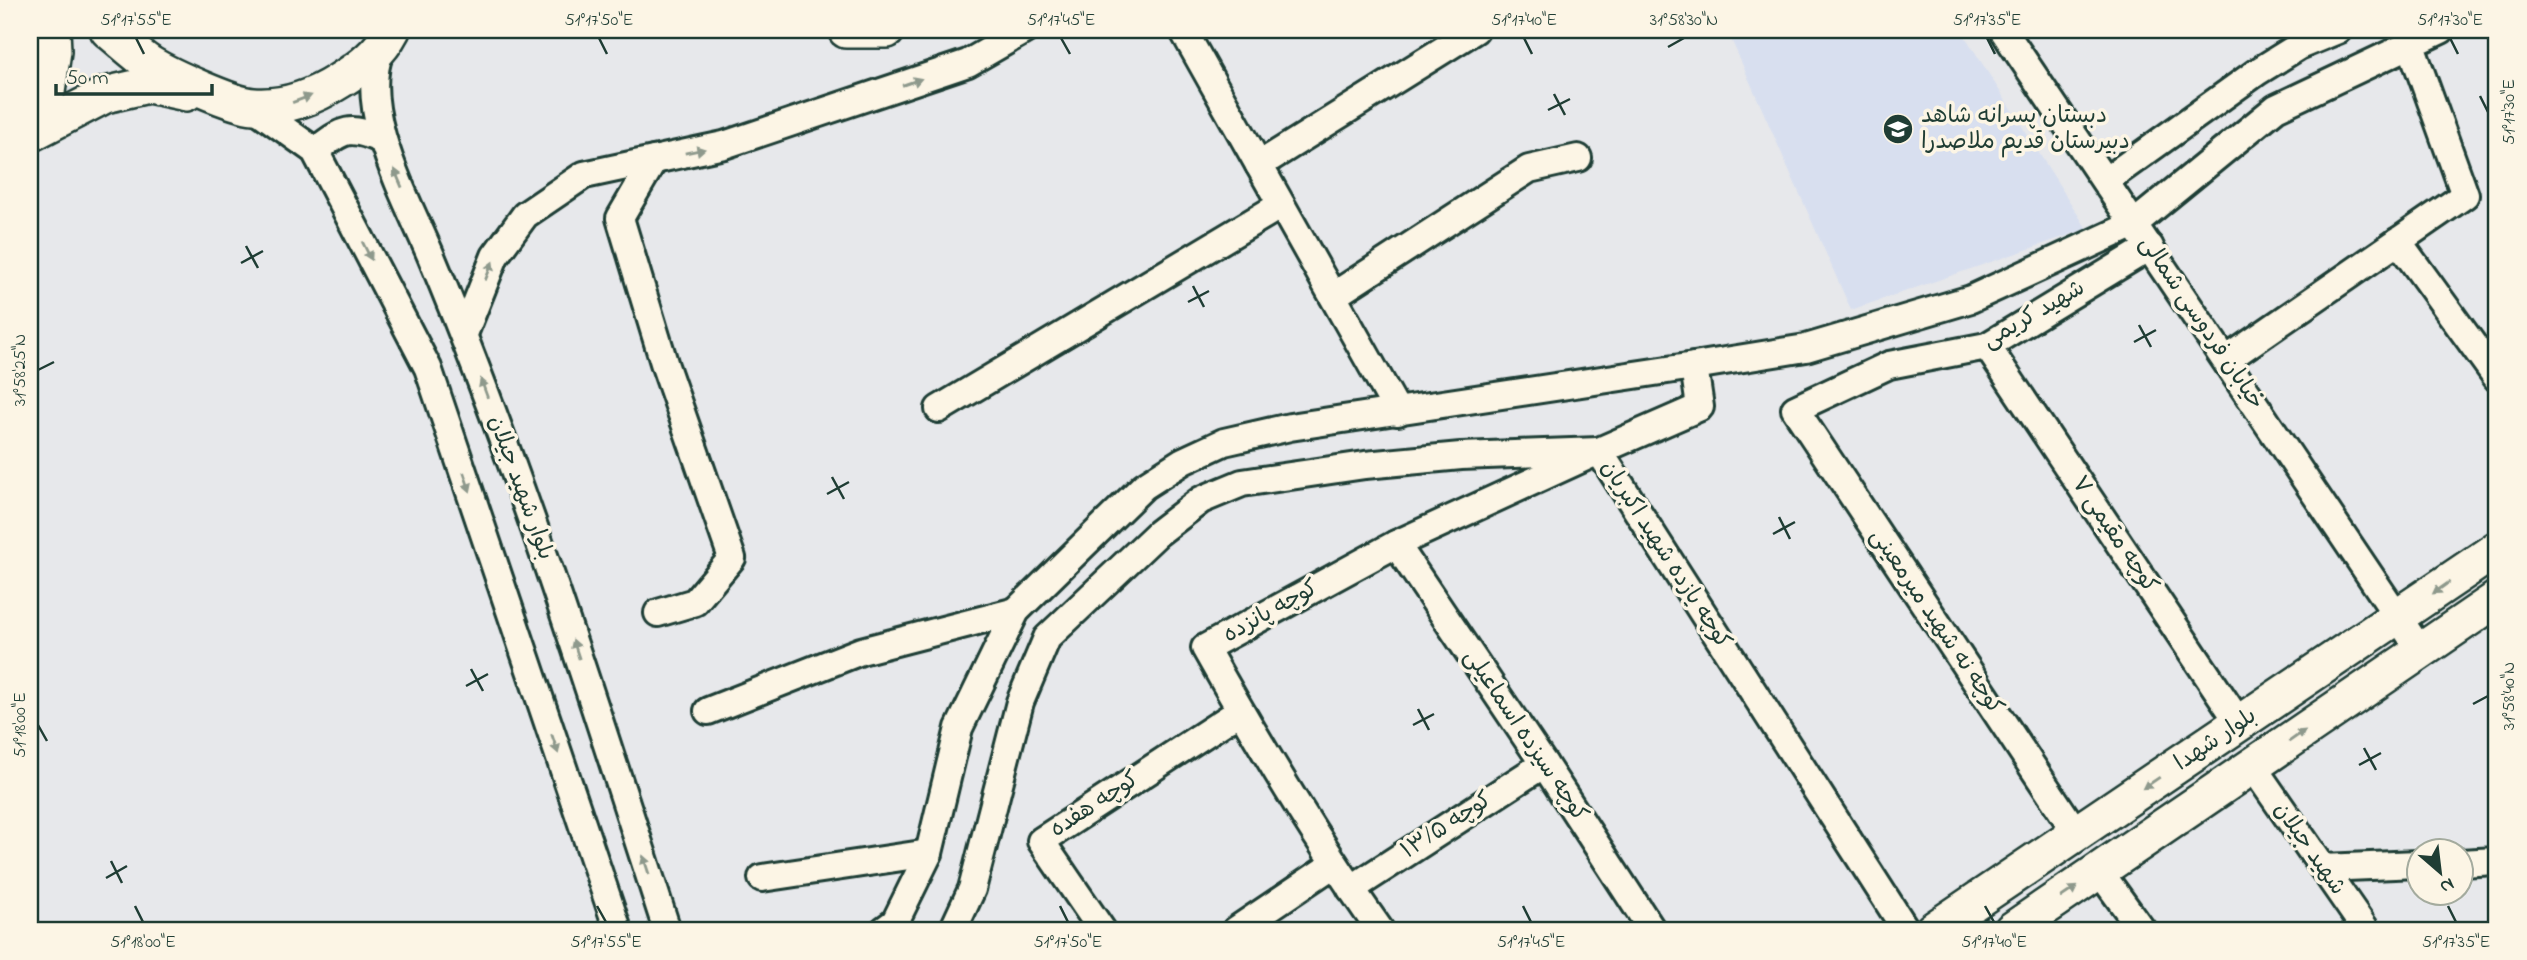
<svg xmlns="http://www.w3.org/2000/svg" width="2527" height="960" font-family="'Indie Flower','Playpen Sans Arabic',sans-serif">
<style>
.built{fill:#d8dfef}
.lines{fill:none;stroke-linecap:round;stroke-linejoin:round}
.minor-casing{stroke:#1f3d34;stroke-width:32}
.major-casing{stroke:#1f3d34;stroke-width:40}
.minor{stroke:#fcf5e5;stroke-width:26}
.major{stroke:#fcf5e5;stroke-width:35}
.oneway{fill:#8e998c}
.ticks{fill:none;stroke:#1f3d34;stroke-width:2.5}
.labels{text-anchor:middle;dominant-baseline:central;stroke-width:7;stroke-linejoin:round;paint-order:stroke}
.poi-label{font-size:23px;fill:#1f3d34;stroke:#fcf5e5;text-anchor:start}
.street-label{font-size:23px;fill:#1f3d34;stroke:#fcf5e5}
.neatline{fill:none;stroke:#1f3d34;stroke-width:2.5}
.ticks-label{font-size:18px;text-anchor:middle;fill:#1f3d34}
</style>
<rect width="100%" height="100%" fill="#e7e8eb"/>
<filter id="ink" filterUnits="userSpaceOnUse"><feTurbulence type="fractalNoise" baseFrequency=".0143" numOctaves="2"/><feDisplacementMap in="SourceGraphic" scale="14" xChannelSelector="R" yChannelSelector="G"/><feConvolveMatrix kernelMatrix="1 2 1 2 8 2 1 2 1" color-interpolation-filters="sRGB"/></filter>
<g filter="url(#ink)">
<polygon class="built" points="1727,30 1961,30 2087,229 1851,310"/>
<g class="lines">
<g class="minor-casing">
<g id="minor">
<polyline points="1183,30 1398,412"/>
<polyline points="2003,30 2420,650"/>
<path d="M380 51C357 111 407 199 431 256 523 476 594 704 667 930"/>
<polyline points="252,106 315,151 428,368 618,930"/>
<path d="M315 151C344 129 349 125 382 140"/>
<polyline points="654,160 620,218 665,366 732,558 695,602 658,613"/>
<polyline points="1259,165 1475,30"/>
<polyline points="2105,181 2257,72 2299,46 2338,30"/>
<polyline points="2398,241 2497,378"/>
<polyline points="1333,296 1529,169 1578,158"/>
<polyline points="464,334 495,256 525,215 584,175 724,145 968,63 1025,30"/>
<polyline points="1987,346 2240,724"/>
<polyline points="2226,360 2465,195 2410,43"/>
<polyline points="939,409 1281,205"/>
<polyline points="1396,544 1544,764 1652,930"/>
<polyline points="708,711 861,651 1016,611"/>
<polyline points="2253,767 2366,930"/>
<polyline points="2077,834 1795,409 1889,365 1987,346 2150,247"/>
<polyline points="2460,863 2497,861"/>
<polyline points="2323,868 2418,864"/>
<polyline points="2100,872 2142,930"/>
<polyline points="762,878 929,853"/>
<polyline points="1351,889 1544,764"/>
<polyline points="884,930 895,922 929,853 959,728 1016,611 1144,486 1183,461 1224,442 1290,427 1694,366"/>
<polyline points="953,930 972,889 1020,702 1047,638 1158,533 1201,500 1242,483 1365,465 1461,456 1599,451"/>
<polyline points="1102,930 1041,841 1240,711"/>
<polyline points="1236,930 1334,864"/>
<path d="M1380 930C1316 840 1259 744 1205 648L1396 544 1588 456"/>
<polyline points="1906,930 1599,451 1700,407 1694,366 1806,348 1971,299 2134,224 2276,108 2441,30"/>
</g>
</g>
<g class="major-casing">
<g id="major">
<path d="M108 30C122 41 135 54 150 64 168 75 233 105 254 106 284 108 314 97 339 81 362 67 380 53 392 30"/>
<polyline points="846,30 887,30"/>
<polyline points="30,128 47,92 53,51 52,30"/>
<polyline points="30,134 105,95 148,85 186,93"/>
<polyline points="1933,930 2497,549"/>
<polyline points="2012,930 2497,599"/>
</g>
</g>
<use href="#minor" class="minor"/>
<use href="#major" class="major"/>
</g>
<defs><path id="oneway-solid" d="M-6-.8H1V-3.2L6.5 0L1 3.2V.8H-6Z" transform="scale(1.75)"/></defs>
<g class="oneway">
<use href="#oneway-solid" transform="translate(912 82) rotate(-19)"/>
<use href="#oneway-solid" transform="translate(302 99) rotate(-20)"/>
<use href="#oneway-solid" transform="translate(695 151) rotate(-12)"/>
<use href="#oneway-solid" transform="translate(398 178) rotate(-113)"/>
<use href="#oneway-solid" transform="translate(367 251) rotate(63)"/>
<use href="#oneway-solid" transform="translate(489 271) rotate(-68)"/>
<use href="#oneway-solid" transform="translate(484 388) rotate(-110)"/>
<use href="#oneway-solid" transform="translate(467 482) rotate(71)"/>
<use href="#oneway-solid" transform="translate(2441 588) rotate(145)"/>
<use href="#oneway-solid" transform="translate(576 649) rotate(-108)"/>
<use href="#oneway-solid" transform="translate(2297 736) rotate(-35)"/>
<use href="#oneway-solid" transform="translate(555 744) rotate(71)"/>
<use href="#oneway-solid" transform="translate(2151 783) rotate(146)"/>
<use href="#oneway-solid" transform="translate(646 865) rotate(-108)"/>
<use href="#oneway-solid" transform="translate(2069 892) rotate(-34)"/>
</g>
</g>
<path class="ticks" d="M136 38 144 54M599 38 607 54M1061 38 1070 54M1524 38 1532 54M1987 38 1995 54M2450 38 2458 54M1668 47 1684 38M1554 94 1565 115M2480 96 2488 112M1548 110 1570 99M246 246 258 268M241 263 263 251M1193 286 1204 307M1188 302 1209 291M2139 325 2151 347M2134 342 2156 330M38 370 54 362M832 477 844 499M827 494 849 482M1779 517 1790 539M1773 534 1795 522M471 669 483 691M466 686 488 674M2473 704 2488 696M1418 709 1429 730M38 725 47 741M1413 725 1434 714M2364 748 2376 770M2359 765 2381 753M111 861 122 883M106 878 127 866M135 906 143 922M597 906 606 922M1060 906 1068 922M1523 906 1531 922M1985 906 1994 922M2448 906 2456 922"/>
<defs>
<g id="school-disc" transform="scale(1.575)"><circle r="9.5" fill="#1f3d34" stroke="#fcf5e5"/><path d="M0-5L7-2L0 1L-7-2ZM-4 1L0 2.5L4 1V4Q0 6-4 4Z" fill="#fff"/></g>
</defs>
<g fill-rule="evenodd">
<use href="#school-disc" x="1898" y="129"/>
</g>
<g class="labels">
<g class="poi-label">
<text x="1921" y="116">دبستان پسرانه شاهد<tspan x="1921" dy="26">دبیرستان قدیم ملاصدرا</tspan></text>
</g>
<g class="street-label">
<text transform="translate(2034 315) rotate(-30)">شهید کریمی</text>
<text transform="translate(2201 323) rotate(56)">خیابان فردوسی شمالی</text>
<text transform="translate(520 488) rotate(70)">بلوار شهید جیلان</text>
<text transform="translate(2114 535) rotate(56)">کوچه مقیمی ۷</text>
<text transform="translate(1665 555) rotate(57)">کوچه یازده شهید اکبریان</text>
<text transform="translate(1271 612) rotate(-29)">کوچه پانزده</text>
<text transform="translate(1936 622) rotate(56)">کوچه نه شهید میرمعینی</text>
<text transform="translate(1525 736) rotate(56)">کوچه سیزده اسماعیلی</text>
<text transform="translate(2216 740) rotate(-34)">بلوار شهدا</text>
<text transform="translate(1095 805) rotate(-33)">کوچه هفده</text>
<text transform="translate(1447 826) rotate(-33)">کوچه ۱۳/۵</text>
<text transform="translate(2309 849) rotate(55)">شهید جیلان</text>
</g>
</g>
<rect width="2527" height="960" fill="none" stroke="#fcf5e5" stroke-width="77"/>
<g transform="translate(2440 872) rotate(152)"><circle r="33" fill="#fcf5e5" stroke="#a4ab9e" stroke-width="2"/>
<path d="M0-5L12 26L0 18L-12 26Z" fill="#1f3d34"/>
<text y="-10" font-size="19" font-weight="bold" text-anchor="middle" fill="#1f3d34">N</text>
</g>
<path d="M56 84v10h156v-10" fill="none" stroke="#1f3d34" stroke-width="3.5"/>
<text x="66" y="84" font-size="21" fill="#1f3d34" stroke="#fcf5e5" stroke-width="5" paint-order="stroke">50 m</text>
<rect x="38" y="38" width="2450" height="884" class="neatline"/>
<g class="ticks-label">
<text x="136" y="25">51°17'55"E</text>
<text x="599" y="25">51°17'50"E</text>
<text x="1061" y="25">51°17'45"E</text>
<text x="1524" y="25">51°17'40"E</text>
<text x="1684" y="25">31°58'30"N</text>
<text x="1987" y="25">51°17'35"E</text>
<text x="2450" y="25">51°17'30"E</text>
<text transform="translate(2508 112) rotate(-90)" y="6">51°17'30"E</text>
<text transform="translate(19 370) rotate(-90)" y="6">31°58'25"N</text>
<text transform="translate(2508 696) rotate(-90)" y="6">31°58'40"N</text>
<text transform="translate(19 725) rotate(-90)" y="6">51°18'00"E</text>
<text x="143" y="947">51°18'00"E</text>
<text x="606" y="947">51°17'55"E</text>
<text x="1068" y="947">51°17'50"E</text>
<text x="1531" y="947">51°17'45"E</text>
<text x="1994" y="947">51°17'40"E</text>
<text x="2456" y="947">51°17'35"E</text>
</g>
</svg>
